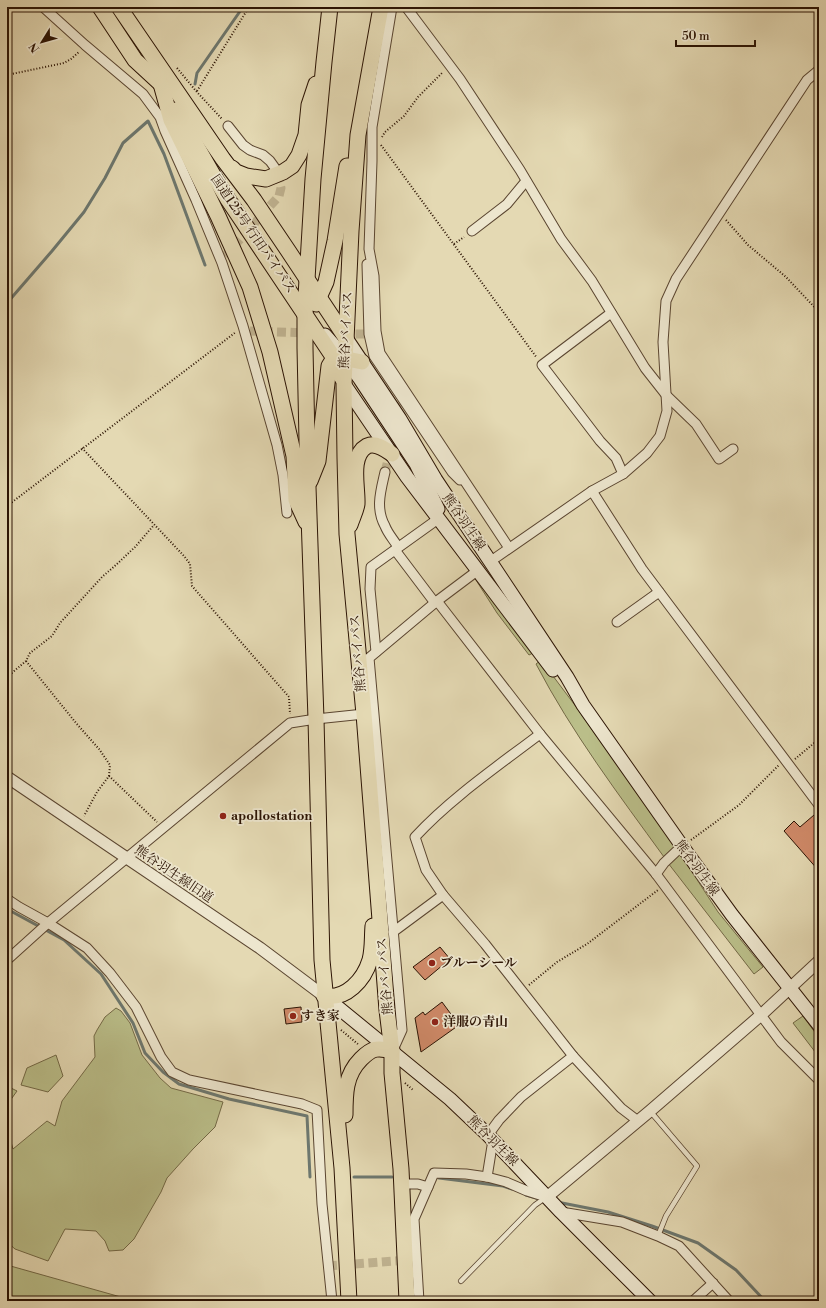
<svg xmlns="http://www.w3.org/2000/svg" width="826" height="1308" font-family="'Libre Bodoni','Noto Serif JP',serif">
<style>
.green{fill:#babe89;stroke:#736946}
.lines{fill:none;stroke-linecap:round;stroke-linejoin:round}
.stream{stroke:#6d776e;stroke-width:3}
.building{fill:#d08a69;stroke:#2c1404}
.minor-tunnel{stroke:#bfb290;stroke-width:9;stroke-dasharray:9 4.5;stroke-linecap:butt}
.service-casing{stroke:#5a4530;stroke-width:6}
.minor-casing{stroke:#5a4530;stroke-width:11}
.tertiary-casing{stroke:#5a4530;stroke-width:13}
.secondary-casing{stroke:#2c1404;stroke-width:15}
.trunk-casing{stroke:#2c1404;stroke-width:17}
.path{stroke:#2c1404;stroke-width:2;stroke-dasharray:1 2;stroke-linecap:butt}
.service{stroke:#ede6ce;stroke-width:4.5}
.minor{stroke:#ede6ce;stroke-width:9}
.tertiary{stroke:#ede6ce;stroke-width:11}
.secondary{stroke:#ede6ce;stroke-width:13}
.trunk{stroke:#e4d9b3;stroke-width:15}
.poi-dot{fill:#8f2418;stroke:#ede6ce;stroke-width:1.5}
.labels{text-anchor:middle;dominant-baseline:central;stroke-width:3.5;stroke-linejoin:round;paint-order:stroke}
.street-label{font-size:13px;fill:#2c1404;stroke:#ede6ce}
.poi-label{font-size:13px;font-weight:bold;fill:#2c1404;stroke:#ede6ce;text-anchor:start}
</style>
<rect width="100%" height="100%" fill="#e4d9b3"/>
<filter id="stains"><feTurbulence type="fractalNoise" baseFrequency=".005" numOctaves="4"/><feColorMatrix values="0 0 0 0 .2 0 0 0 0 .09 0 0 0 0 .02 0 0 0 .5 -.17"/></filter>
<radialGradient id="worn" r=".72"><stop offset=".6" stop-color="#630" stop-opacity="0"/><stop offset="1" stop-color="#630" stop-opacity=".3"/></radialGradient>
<g class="green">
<polygon points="474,577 477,577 535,652 529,655 497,613"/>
<path d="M541 660 577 708 675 847 664 857C619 795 572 733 536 664Z"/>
<polygon points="679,854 681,855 718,912 763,967 754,974 668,863"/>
<polygon points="116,1008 121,1011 130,1023 142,1055 160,1078 171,1088 223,1102 215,1127 193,1149 167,1178 161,1192 134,1239 123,1250 109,1251 105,1241 96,1231 65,1229 48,1261 15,1249 7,1242 7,1128 13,1149 47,1121 55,1126 62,1101 95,1057 94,1036 97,1030 105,1017"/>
<polygon points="803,1016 819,1038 819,1057 793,1023"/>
<polygon points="56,1055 63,1076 48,1092 21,1085 27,1068"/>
<polygon points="7,1086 17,1091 7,1105"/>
<polygon points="7,1265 135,1301 7,1301"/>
</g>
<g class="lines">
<g class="stream">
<polyline points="195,84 197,73 243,7"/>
<polyline points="7,303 52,251 84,212 105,178 123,143 148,121 164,154 205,265"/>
<polyline points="7,909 64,940 101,974 133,1023 145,1053 163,1072 179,1084 229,1099 307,1116 310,1177"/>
<polyline points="354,1177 392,1177"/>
<polyline points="439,1178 503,1186 512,1189"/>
<polyline points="526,1195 540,1199"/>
<polyline points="557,1202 608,1212 652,1226 698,1243 736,1270 765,1301"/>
</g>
</g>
<g class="building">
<polygon points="814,815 819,821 819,871 784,831 794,821 800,827"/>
<polygon points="440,947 450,959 425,980 413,967"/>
<polygon points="442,1002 459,1025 421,1052 415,1018 423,1012 425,1015"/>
<polygon points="301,1007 302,1022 286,1024 284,1009"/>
</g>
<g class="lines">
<g class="minor-tunnel">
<polyline points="225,256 279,196 281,188 276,171"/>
<polyline points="250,331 309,333"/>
<polyline points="342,334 369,334"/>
<polyline points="385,472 403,399"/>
<polyline points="328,1266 409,1260"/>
</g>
<g class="service-casing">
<g id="service">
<polyline points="650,1111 697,1166 666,1216 658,1236"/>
<polyline points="461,1281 535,1205 545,1198"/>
</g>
</g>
<g class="minor-casing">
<g id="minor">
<polyline points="43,7 85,45 143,94 160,117 165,131 196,200 222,263 243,326 277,445 283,475 287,513"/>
<polyline points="392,7 372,127 372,161 369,249 374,276 376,331 380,353 509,548"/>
<polyline points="406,7 460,79 520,170 561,239 592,281 645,368 667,396 696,424 719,459 733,449"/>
<polyline points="228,126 243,145 250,150 263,155 270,161 275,168"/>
<polyline points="472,231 507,204 526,181"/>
<polyline points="367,264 369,334 374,356 452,472 460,480"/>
<polyline points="611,313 542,365 600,441 616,458 623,474"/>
<path d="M385 472C381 490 375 508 385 526 388 534 394 540 398 547"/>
<polyline points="592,491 642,569 819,805"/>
<polyline points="395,550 435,603"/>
<polyline points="491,561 592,491 623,474 647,453 660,436 667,411 663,342 666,301 676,279 807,80 819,70"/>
<polyline points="437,601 540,734 656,874 781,1042 819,1080"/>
<polyline points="617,622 659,592"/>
<polyline points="376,652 370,589 371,567 438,519"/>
<path d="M540 734C498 766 451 798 415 837L426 870 443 895 485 944 573 1056"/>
<polyline points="656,874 664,863 682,846"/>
<polyline points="7,899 19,907 48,923 87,948 110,973 136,1007 161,1057 172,1072 189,1080 302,1104 317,1110 322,1204 332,1301"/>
<polyline points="393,932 443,895"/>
<polyline points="7,960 48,923 290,723 316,719 364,714"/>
<polyline points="393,1050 402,1030 369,658 437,601 477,571"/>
<polyline points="488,1135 499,1120 521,1097 573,1056 621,1108 638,1121"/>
<polyline points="487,1177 493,1140"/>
<polyline points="401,1184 418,1184 428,1187"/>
<polyline points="561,1212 622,1222 658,1236 679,1246 729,1301"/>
<polyline points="419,1301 414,1219 434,1173 466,1174 487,1177 506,1182 527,1191 546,1197"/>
<polyline points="693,1301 713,1283"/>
</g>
</g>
<g class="tertiary-casing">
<g id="tertiary">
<polyline points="7,777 260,948 324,996"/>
<polyline points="547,1197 650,1111 761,1015 819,961"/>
</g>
</g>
<g class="secondary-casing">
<g id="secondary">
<polyline points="325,335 345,358 360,379 416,464 438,509"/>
<polyline points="346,338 400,419 436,480 567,677 583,705 682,846 732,915 819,1025"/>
<polyline points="344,384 407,477 553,670"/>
<polyline points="324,996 450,1099 488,1135 561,1212 650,1301"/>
</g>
</g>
<g class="trunk-casing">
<g id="trunk">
<polyline points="100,7 135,60 161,84"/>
<polyline points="119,7 223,159 254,200 289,252 346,338"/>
<polyline points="330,7 324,62 313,179 305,313 305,348 308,487 316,719 322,960 342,1168 349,1301"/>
<polyline points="381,7 358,135 351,231 344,384 345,458 347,534 364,714 387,1010 392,1051 392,1073 401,1169 407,1301"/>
<polyline points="161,84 171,120 218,216 250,287 270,352 294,456 296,500 306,522"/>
<polyline points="176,110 212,173 227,198 334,358 342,378"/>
<polyline points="232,168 236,172 246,176 266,179 283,172 292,166 299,155 306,135 309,105 316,84"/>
<polyline points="316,304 326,282 335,241 347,166"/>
<polyline points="310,481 318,461 329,366 334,358 337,357 362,362"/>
<path d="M350 525C352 518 356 511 357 504 358 488 349 456 367 446 376 442 385 449 392 454"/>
<path d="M324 996C346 1000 364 980 370 960 373 949 372 937 373 926"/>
<path d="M345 1115C345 1094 345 1075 361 1059 372 1048 377 1047 392 1051"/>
</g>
</g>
<g class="path">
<polyline points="177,68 196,91 222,119"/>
<polyline points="7,75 64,63 71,59 79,52"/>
<polyline points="197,91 249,7"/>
<polyline points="382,137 385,132 404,116 418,97 443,72"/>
<polyline points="381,145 537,358"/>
<polyline points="726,220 748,245 786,277 819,312"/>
<polyline points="454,244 464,237"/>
<polyline points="82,448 184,556 190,564 192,586 289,697 290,714"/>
<polyline points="7,506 236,332"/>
<polyline points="818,515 819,519"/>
<polyline points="26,661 76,723 99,749 110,765 109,776 97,792 84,816"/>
<polyline points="7,677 26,661 30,653 52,636 60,623 102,577 117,564 135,547 154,525"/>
<polyline points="795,759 819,739"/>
<polyline points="109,776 157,822"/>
<polyline points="691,840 739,805 779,765"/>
<polyline points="529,985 557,962 587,944 658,890"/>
<polyline points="341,1030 359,1045"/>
<polyline points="405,1083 413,1090"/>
</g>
<use href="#service" class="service"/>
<use href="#minor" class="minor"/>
<use href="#tertiary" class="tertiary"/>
<use href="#secondary" class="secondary"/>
<use href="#trunk" class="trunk"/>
</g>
<g class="poi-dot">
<circle cx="223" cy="816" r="4"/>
<circle cx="432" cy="963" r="4"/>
<circle cx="293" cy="1016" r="4"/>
<circle cx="435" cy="1022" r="4"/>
</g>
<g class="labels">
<g class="street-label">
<text transform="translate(253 234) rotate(56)">国道125号 行田バイパス</text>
<text transform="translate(346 330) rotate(-87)">熊谷バイパス</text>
<text transform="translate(464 522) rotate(56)">熊谷羽生線</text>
<text transform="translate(358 653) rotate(-95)">熊谷バイパス</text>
<text transform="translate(697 868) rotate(54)">熊谷羽生線</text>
<text transform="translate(174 874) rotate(34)">熊谷羽生線旧道</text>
<text transform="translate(385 976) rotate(-95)">熊谷バイパス</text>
<text transform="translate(493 1141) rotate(45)">熊谷羽生線</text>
</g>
<g class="poi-label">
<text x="231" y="816">apollostation</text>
<text x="440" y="963">ブルーシール</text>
<text x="301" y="1016">すき家</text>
<text x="443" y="1022">洋服の青山</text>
</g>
</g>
<rect width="826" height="1308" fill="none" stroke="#e4d9b3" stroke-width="24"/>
<rect x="8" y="8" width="810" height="1292" fill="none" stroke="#2c1404" stroke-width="2"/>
<rect x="12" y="12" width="802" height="1284" fill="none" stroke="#2c1404"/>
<g transform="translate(42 42) rotate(233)" stroke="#ede6ce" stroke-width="3" paint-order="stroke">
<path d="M0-3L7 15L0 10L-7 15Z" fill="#2c1404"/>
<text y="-6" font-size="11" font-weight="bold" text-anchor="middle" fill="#2c1404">N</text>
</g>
<path d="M676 40v6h79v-6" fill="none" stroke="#2c1404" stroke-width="2"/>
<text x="682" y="40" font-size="12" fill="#2c1404" stroke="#ede6ce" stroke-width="3" paint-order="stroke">50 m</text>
<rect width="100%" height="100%" filter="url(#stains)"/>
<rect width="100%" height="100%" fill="url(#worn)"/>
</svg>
